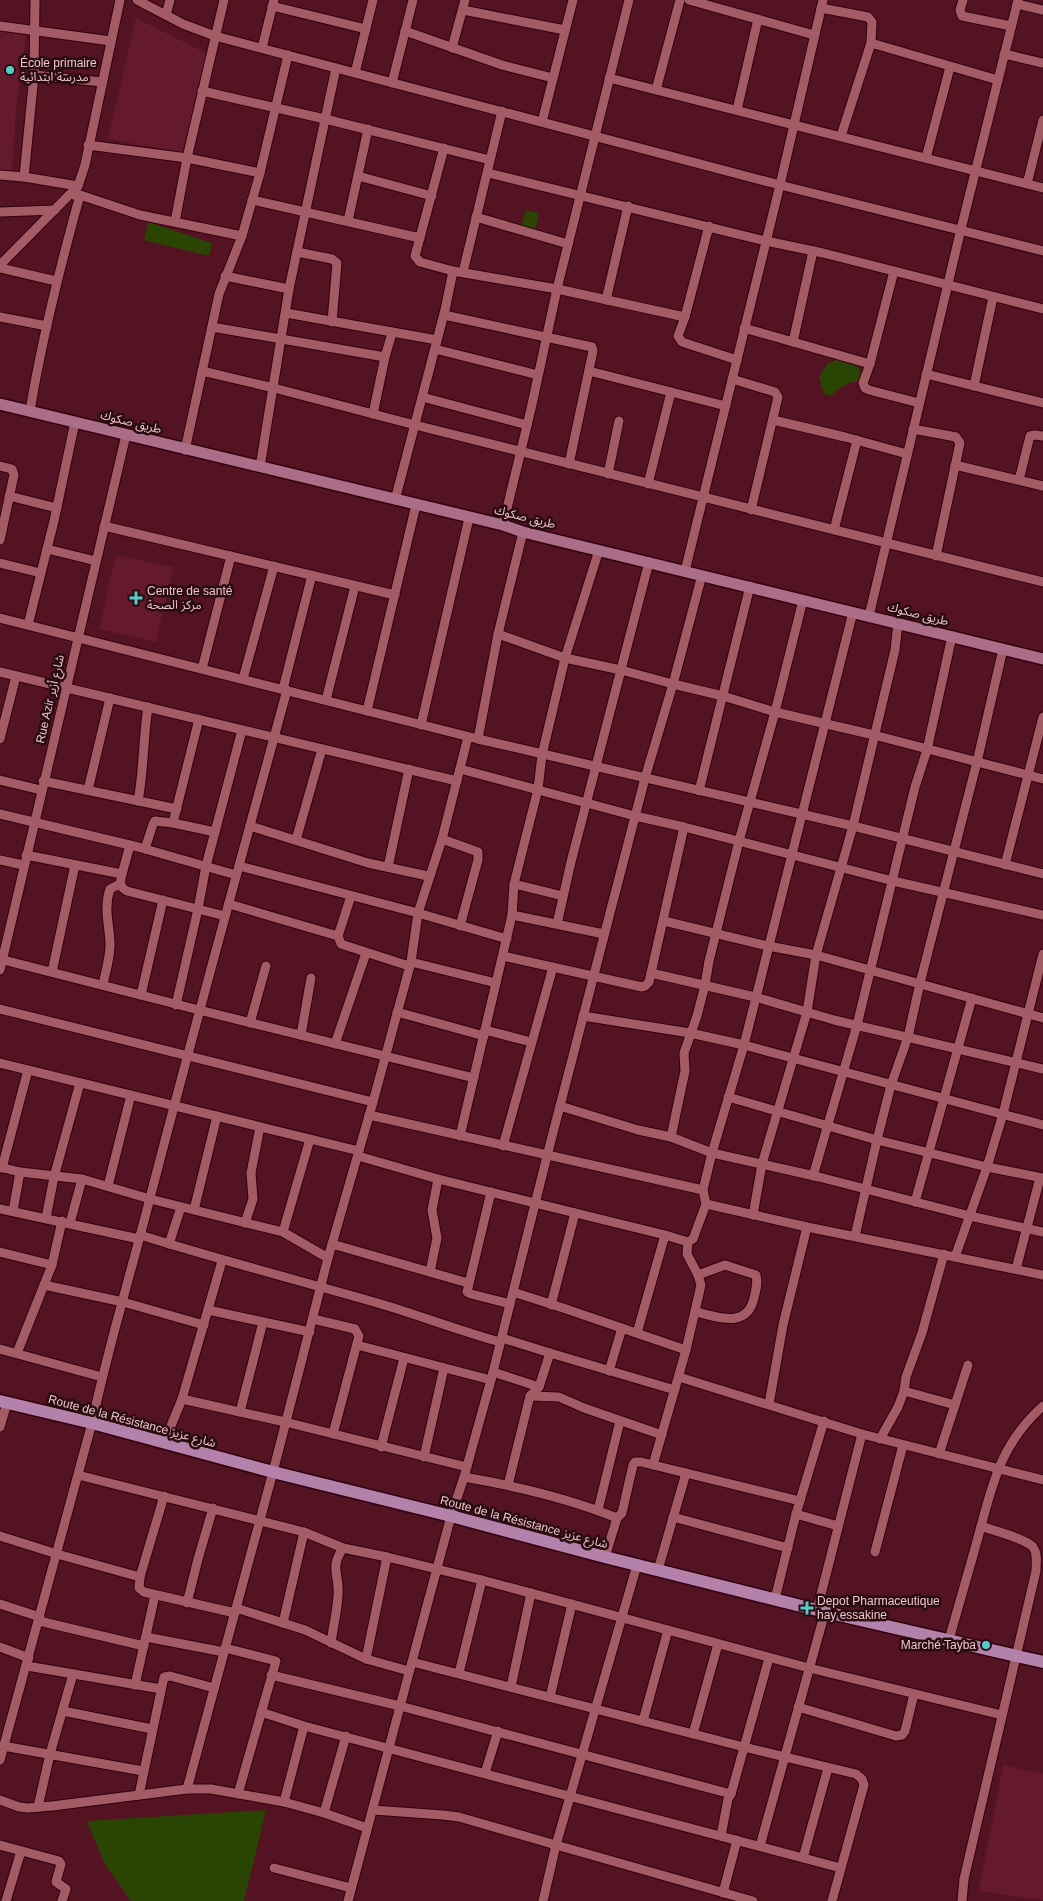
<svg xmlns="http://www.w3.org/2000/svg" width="1043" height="1901" font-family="Helvetica,'Noto Sans Arabic',sans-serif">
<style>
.built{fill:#641a2c}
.green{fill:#294403}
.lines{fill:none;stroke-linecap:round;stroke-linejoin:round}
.street-casing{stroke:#31020e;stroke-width:11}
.secondary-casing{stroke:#31020e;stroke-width:14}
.primary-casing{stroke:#31020e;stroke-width:15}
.street{stroke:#a35b66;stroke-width:9}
.secondary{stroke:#ab6e88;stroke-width:11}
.primary{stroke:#b381a9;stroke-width:12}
.poi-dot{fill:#54cdc8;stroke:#290c11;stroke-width:2}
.labels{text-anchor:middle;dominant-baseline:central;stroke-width:5;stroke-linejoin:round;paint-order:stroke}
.poi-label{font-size:12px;fill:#efc5ca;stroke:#290c11;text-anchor:start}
.street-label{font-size:12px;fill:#efc5ca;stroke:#290c11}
</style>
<rect width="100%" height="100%" fill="#541323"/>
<g class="built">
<polygon points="136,18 208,54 186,153 108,139"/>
<polygon points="0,31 26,34 16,109 12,172 0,171"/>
<polygon points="116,555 173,567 156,642 99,629"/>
<polygon points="1003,1765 1043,1774 1043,1900 979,1891"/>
</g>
<g class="green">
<polygon points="526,210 539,213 535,230 521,227"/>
<polygon points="148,222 212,243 209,256 144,240"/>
<path d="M838 359 858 367 862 375 861 382C846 380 841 389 830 396L824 393 819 377 827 364Z"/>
<polygon points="266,1810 244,1901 131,1901 104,1863 87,1821"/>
</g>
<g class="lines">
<g class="street-casing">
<g id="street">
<polyline points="137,0 183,24 215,36 780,185 1043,251"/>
<polyline points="689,0 814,35"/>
<polyline points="963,0 960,10 962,16 1011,26"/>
<polyline points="1017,4 1043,10"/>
<polyline points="272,6 366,29"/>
<polyline points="821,8 868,17 872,22 871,43 841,136"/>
<polyline points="463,10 565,30"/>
<polyline points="166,15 170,0"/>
<polyline points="0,26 111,41"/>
<polyline points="405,31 502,65 553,78"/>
<polyline points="871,43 998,80"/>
<polyline points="262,48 274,0"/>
<polyline points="452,48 465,0"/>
<polyline points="1004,54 1043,63"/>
<polyline points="355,73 373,0"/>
<polyline points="34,75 102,82"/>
<polyline points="609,78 1043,188"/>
<polyline points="392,83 413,0"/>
<polyline points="656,90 680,0"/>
<polyline points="202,91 325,119 490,160"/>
<polyline points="737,110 758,19"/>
<polyline points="542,122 573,0"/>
<polyline points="88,145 187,158 224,0"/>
<polyline points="444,148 415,256 420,262 453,271"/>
<polyline points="926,158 950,67"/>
<polyline points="488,173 766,241 823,253 1043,309"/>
<polyline points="0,175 24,177"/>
<polyline points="358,176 432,196"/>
<polyline points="1027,184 1043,120"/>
<polyline points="78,186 85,165 120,0"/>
<polyline points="80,195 140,215 242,236 219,294 185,450"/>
<polyline points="252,200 420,238"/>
<polyline points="0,212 55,210"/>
<polyline points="476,217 568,244"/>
<polyline points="348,221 368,129"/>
<polyline points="175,222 187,158 260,173"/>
<polyline points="709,226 685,317 678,336 682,342 737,360"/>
<polyline points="242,236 260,173 288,55"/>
<polyline points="297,252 332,259 337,263 332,322"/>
<polyline points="0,265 78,186 24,177 34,75 35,0"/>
<polyline points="0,268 56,281"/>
<polyline points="894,271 870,364 863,383 865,388 869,390 919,403"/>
<polyline points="463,272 502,111"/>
<polyline points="225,276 289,289"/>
<polyline points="606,300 628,206"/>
<polyline points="286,313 437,340"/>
<polyline points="444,315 592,347 593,351 569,464"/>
<polyline points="0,317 47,326"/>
<polyline points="212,327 385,357"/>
<polyline points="744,328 870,364"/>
<polyline points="793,342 813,251"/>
<polyline points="435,349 538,375"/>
<polyline points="202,371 274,388 415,425 1043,582"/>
<polyline points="589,371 726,406"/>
<polyline points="926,374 1043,403"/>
<polyline points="732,379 775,392 778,397 751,510"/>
<polyline points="974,386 993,297"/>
<polyline points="422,397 527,425"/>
<path d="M30 411C42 338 60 267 80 195H74"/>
<polyline points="373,414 385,357 392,333"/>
<polyline points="773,420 845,437 907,454"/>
<polyline points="913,429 956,437 960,443 936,556"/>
<polyline points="955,465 1043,486"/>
<polyline points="0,466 12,469 14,475 0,540"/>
<polyline points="260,467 289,289 336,68"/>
<polyline points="608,474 619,421"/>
<polyline points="1019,480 1030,436 1035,435 1043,436"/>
<polyline points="648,484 671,392"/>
<polyline points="9,496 57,508"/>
<polyline points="395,500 445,310 453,271 557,289 685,317"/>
<polyline points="503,525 531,409 557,289 629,0"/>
<polyline points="104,526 395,595"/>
<polyline points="834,530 857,440"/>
<polyline points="47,549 96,561"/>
<polyline points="0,563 41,573"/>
<polyline points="685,571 780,185 823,0"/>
<polyline points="869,616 961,229 1018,0"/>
<polyline points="0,618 478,739 498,634 523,532"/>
<polyline points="28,625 54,521 75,422"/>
<polyline points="498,634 565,658 621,670 673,684 723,696 775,712 874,735 1043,779"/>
<polyline points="202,669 231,556"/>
<polyline points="0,672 457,781"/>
<polyline points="243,679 274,566"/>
<polyline points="283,689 312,575"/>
<polyline points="326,700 355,586"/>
<polyline points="367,711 416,505"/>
<polyline points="199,719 173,823 215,832"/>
<polyline points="421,725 469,518"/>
<polyline points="0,739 16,676"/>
<polyline points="478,739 853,826 1043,874"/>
<polyline points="460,769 635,816 684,827 893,881 1043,915"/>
<polyline points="0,780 41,790"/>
<polyline points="43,781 177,809"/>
<polyline points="88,790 110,698"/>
<polyline points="699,791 750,586"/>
<path d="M138 801C144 770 143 738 148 707"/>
<polyline points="0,814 138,847 236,875"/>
<polyline points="250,826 368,863 428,876"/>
<polyline points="442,839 478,852 478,860 460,926"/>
<polyline points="296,840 322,749"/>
<polyline points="145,849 153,824 155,821 173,823"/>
<path d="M26 855 122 874C120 883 119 887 127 891L225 916"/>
<polyline points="0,860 23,865"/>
<polyline points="1005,865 1043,717"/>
<polyline points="239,866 418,913 507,939"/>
<polyline points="388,867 409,769"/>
<polyline points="122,874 130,845"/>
<polyline points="514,884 563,896"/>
<polyline points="351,896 338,936 341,944 409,966"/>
<polyline points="229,904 338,936"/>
<polyline points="512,915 604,934"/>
<polyline points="664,921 768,946 816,955 1043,1018"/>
<polyline points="557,924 571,862 649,562"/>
<polyline points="503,956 642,987 645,986 649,982 684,827"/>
<polyline points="0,959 199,1010 474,1078"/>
<polyline points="411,962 496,983"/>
<polyline points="0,970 126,435"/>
<polyline points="52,972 75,865"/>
<polyline points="651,973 755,997 834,1020 1043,1069"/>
<path d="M103 985C105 973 110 959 110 945 110 926 103 909 110 889L120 884"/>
<polyline points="141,995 163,900"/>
<polyline points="176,1005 198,909 206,866 242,730"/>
<polyline points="0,1009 373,1102"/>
<polyline points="397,1012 484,1036"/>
<polyline points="583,1016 690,1033 744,1045 1043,1125"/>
<polyline points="250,1023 266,966"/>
<polyline points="485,1030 531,1042"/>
<polyline points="301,1035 311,978"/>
<polyline points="335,1044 366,953"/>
<polyline points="0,1063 359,1151"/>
<polyline points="728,1097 877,1140 891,1085 908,1037 920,983 977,762 1003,649"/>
<polyline points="560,1106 638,1130 671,1137 712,1153 819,1177 970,1216 1043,1232"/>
<polyline points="369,1115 703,1190"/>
<polyline points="460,1136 512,915 514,884 538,789 542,755 565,658 599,550"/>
<polyline points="671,1137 685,1071 684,1053 697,1016 705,985 709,961 739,841 775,712 803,600"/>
<polyline points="503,1146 553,967"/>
<polyline points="358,1156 438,1179 665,1235 688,1242"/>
<polyline points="0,1167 20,1172 82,1179 150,1199 283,1232 328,1258"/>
<polyline points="2,1168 28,1070"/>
<polyline points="813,1176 857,1025 915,787 927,750 952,636"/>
<polyline points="108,1186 131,1095"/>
<polyline points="491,1192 467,1292 471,1294 510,1304"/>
<polyline points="915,1202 972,998"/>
<polyline points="706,1204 807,1227 1043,1275"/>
<polyline points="0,1209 139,1239"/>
<polyline points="194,1210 217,1116"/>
<polyline points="13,1211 20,1172"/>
<polyline points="753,1215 762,1164 807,1012 816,955 853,826 895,650 898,623"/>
<polyline points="46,1218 54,1177 80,1083"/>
<polyline points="70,1223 82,1179"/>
<polyline points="245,1223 253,1199 251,1173 260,1127"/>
<polyline points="283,1232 310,1139"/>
<path d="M140 1235C220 1260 301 1281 381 1304 421 1316 460 1331 500 1342"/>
<polyline points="855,1236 877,1140 987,1167 1043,1178"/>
<polyline points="169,1244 181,1207"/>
<polyline points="332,1244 468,1283"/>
<polyline points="0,1252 52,1265 44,1285 123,1302 204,1325"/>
<polyline points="955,1257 987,1167 1003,1114 1043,954"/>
<polyline points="52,1265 62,1221"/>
<polyline points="1016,1269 1040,1178"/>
<polyline points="430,1272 437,1238 432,1210 438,1179"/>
<polyline points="513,1292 563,1308 686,1350"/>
<polyline points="551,1305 575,1213"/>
<polyline points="208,1310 310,1332"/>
<path d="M696 1312C718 1317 747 1329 754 1298 756 1290 758 1283 756 1275L725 1265 698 1275"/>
<polyline points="313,1319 355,1329 359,1336 333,1434"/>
<polyline points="637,1333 665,1235"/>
<polyline points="502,1338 550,1353 539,1387 530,1396 508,1485"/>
<polyline points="357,1345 491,1380"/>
<polyline points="0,1349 102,1377"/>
<polyline points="17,1353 44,1285"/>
<polyline points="550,1353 675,1390"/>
<polyline points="609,1371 622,1328"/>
<polyline points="493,1372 539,1387"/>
<polyline points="679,1377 862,1434 1043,1480"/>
<polyline points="904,1391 955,1405"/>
<polyline points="530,1396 559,1397 584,1408 662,1435"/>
<polyline points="182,1399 285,1422 467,1467"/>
<polyline points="769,1404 783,1325 807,1227"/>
<polyline points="240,1412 263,1322"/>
<polyline points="0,1427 7,1403"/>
<polyline points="880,1439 898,1407 904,1391 906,1377 922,1333 944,1254"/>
<polyline points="164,1443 182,1399 222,1261"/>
<polyline points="381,1447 404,1358"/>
<polyline points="939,1454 968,1365"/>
<polyline points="424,1457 444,1368"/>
<polyline points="653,1465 686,1350 701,1285 698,1275 687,1254 688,1242 693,1239 706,1204 703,1190 712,1153 744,1045 853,612"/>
<polyline points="78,1475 304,1532 343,1548 387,1557 482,1580 809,1668 1002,1715"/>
<path d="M464 1477C516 1486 568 1498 617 1518"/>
<polyline points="164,1496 140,1577 139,1588 144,1592 235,1613"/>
<polyline points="598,1510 620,1421"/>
<polyline points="796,1514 838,1526"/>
<polyline points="673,1517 788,1548"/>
<polyline points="0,1536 57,1554 140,1577"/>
<polyline points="875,1552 903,1445"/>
<polyline points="605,1557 617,1518 622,1513 633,1465 635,1462 641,1462 800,1501"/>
<polyline points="658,1570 686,1473"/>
<polyline points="775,1599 796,1514 824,1421"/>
<polyline points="187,1603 198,1559 213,1508"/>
<polyline points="0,1604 40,1617"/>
<polyline points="236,1608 305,1630 366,1659 409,1671"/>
<polyline points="817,1610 862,1434"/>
<polyline points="39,1621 144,1646"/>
<polyline points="283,1623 304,1532"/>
<polyline points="146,1637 224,1652"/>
<path d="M949 1640C958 1607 968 1574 977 1541 992 1487 999 1445 1043 1406"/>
<path d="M331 1643C333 1627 337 1612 338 1596 340 1574 329 1569 343 1548"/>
<polyline points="0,1647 29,1658"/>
<polyline points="225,1648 276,1661 238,1794"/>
<polyline points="366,1659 387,1557"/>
<polyline points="412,1662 744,1747 856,1774 862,1779 864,1785 832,1901"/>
<polyline points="27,1666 161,1689"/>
<polyline points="459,1673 482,1580"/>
<polyline points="271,1675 400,1706 731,1794"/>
<polyline points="135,1685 155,1595"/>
<polyline points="511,1687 531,1593"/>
<polyline points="550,1697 572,1604"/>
<polyline points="798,1707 896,1736 902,1735 905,1731 914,1694"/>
<polyline points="63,1711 152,1729"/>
<polyline points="261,1712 304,1726 841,1868"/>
<polyline points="643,1721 668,1630"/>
<polyline points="693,1734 718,1644"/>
<polyline points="3,1746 143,1771"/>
<path d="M0 1760 92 1423C108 1347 131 1273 150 1198 194 1028 241 859 287 690"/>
<polyline points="485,1773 498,1731"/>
<polyline points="187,1789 273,1472 328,1258 373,1102 411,962 418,913 442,839 468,737"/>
<polyline points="139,1795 164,1677 170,1676 214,1688"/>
<polyline points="0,1800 19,1807 28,1808 52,1806 187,1789 211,1789 284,1802 324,1813 367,1828"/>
<polyline points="284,1802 304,1726"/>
<polyline points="38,1807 50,1754 73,1674"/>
<polyline points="373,1810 443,1815 459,1817 556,1845 637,1565"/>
<polyline points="324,1813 346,1736"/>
<polyline points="721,1836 728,1799 731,1794 769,1658"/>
<polyline points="0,1845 59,1861 61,1864 56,1882 66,1889 62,1901"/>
<polyline points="760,1846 825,1612"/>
<polyline points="803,1858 828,1768"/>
<polyline points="274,1868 351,1888"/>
<polyline points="723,1893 737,1840"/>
<polyline points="6,1901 21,1851"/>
<polyline points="348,1901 451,1516 464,1477 491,1380 547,1156 645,778 673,684 702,575"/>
<polyline points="543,1901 556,1845 753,1901"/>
<path d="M962 1901 964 1879 1036 1571C1036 1563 1038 1554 1033 1547 1024 1538 994 1531 981 1526"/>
</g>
</g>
<g class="secondary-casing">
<polyline id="secondary" points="0,404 503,525 523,532 1043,659"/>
</g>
<g class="primary-casing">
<polyline id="primary" points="0,1401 92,1423 273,1472 451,1516 605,1557 817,1610 1043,1662"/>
</g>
<use href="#street" class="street"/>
<use href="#secondary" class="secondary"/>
<use href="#primary" class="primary"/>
</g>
<g class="poi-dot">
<circle cx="10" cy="70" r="5"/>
<path d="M133.5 590.5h5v5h5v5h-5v5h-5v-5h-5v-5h5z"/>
<path d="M804.5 1600.5h5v5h5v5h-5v5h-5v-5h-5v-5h5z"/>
<circle cx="986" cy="1645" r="5"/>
</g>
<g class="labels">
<g class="poi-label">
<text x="20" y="63">École primaire<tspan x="20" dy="14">مدرسة ابتدائية</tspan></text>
<text x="147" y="591">Centre de santé<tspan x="147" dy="14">مركز الصحة</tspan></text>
<text x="817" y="1601">Depot Pharmaceutique<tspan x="817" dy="14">hay essakine</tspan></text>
<text x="976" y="1645" text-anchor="end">Marché Tayba</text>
</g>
<g class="street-label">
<text transform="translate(131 422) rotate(14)">طريق صكوك</text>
<text transform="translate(525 517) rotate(14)">طريق صكوك</text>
<text transform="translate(918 614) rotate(14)">طريق صكوك</text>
<text transform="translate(50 699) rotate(-77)">Rue Azir شارع أزير</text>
<text transform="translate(132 1421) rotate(15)">Route de la Résistance شارع عزيز</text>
<text transform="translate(524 1522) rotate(15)">Route de la Résistance شارع عزيز</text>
</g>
</g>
</svg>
